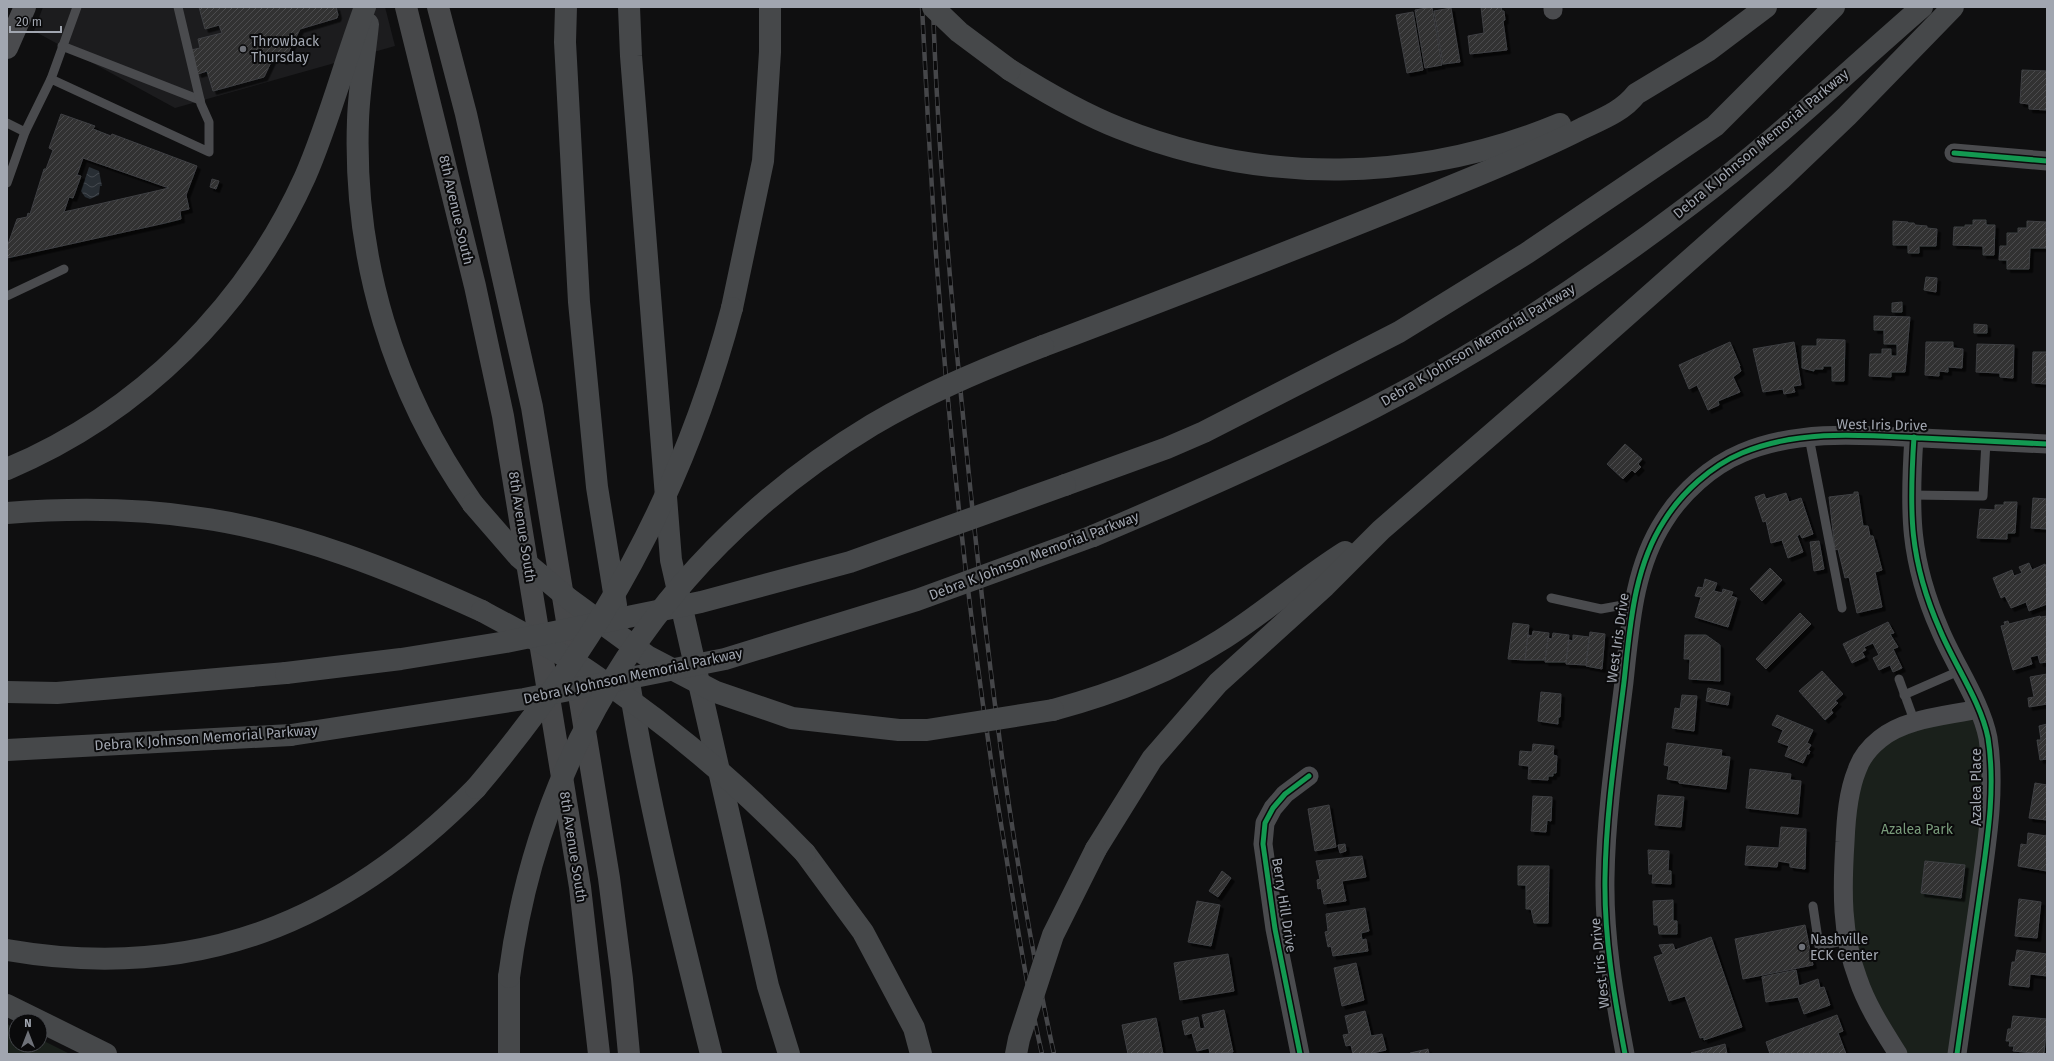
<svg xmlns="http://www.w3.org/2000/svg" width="2054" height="1061" font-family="'Fira Sans',sans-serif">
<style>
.built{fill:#1c1c1e}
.green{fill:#1a201b}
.water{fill:url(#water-waves)}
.building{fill:url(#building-hatch);stroke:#3f4043;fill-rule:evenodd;filter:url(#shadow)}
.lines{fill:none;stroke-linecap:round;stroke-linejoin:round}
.service{stroke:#4a4b4e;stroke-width:9}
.minor{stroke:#4a4b4e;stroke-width:19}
.tertiary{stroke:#4a4b4e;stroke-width:22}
.primary{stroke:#47484a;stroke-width:22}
.motorway{stroke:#46484a;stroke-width:22}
.rail-casing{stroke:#454649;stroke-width:4.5}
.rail{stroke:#0a0a0b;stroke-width:3;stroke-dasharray:9;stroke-linecap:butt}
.motorway-bridge{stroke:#46484a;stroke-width:22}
.cycleway-casing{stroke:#0a0a0b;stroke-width:8}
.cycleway{stroke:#139951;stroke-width:5}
.poi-dot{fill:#6e7178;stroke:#0a0a0b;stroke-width:1.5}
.labels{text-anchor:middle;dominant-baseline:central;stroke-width:4;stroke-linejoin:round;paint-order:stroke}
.poi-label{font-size:14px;fill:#a1a6b0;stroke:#0a0a0b;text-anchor:start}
.street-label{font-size:14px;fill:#a1a6b0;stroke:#0a0a0b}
.park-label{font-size:14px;fill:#799b7b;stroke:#0a0a0b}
</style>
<defs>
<pattern id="water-waves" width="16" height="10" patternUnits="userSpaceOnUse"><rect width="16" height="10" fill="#282e34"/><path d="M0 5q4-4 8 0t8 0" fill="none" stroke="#44494f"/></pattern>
<pattern id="building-hatch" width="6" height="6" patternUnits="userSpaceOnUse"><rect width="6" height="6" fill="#303032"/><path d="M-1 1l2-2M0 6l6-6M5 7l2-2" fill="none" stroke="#4b4b4d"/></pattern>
<filter id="shadow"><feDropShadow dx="3.5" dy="3.5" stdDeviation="0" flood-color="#0009"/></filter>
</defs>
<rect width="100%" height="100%" fill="#0f0f10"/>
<polygon class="built" points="43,7 385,7 395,46 175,108 34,31"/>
<g class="green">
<polygon points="1978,709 1991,765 1957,1054 1898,1054 1858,979 1845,829 1873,746"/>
<polygon points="7,1024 16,1028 16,1045 40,1045 40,1039 70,1054 7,1054"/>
</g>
<polygon class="water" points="89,167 99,171 102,186 100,186 99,195 90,199 85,197 81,191"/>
<g class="building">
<polygon points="199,7 336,7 338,15 337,18 300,29 284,61 274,56 264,77 213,91 207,71 198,74 191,50 200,48 198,39 222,33 219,25 205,29"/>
<polygon points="1432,7 1442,65 1425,68 1415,10"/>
<polygon points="1481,7 1501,7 1502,11 1504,11 1505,20 1503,21 1507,50 1470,54 1468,36 1484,33"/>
<polygon points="1451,8 1460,62 1443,64 1434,11"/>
<polygon points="1413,12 1423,70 1407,73 1396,15"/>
<polygon points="2022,70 2047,71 2047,110 2029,109 2029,104 2020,103"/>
<path d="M61 114 95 126 93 129 111 136 112 134 197 166 186 195 189 209 180 211 181 219 165 223 7 258V247L17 219 27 217 28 213 30 214 44 169H46L53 150 49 148ZM83 158 169 188 64 212 69 197 73 198 81 176 77 175Z"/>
<polygon points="212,179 219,181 216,189 210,187"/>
<polygon points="1973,220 1986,220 1986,225 1995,225 1994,255 1983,255 1983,246 1953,245 1954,227 1965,227 1965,225 1973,225"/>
<polygon points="1893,221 1908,222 1908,223 1914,223 1915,225 1927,226 1927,228 1937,229 1936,246 1919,246 1919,253 1908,253 1908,245 1893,245"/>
<polygon points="2027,221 2046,222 2047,248 2030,248 2029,269 2007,269 2007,260 1999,260 2000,246 2007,246 2007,233 2018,233 2018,228 2027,228"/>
<polygon points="1926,277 1937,278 1936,292 1924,290"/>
<polygon points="1902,302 1902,312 1892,312 1892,303"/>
<polygon points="1874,316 1910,317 1905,372 1891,372 1891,377 1869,376 1870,354 1882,354 1882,349 1891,349 1891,356 1897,356 1897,344 1884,344 1884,330 1874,330"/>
<polygon points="1974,324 1987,325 1987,333 1974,333"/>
<polygon points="1817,339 1845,340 1844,381 1832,381 1832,366 1823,366 1823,369 1814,369 1814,371 1802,368 1802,346 1817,346"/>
<polygon points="1730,342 1740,366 1739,366 1741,371 1733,377 1740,392 1718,401 1719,405 1708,410 1697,385 1689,389 1679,365"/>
<polygon points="1794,342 1801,385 1793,386 1795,392 1784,394 1783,389 1763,392 1753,349"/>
<polygon points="1926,342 1953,342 1953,348 1963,349 1962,368 1948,367 1948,372 1939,371 1939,376 1925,375"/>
<polygon points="1977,344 2014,345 2013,378 2000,377 2000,373 1976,372"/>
<polygon points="2033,352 2047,352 2047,384 2032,383"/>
<polygon points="1625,444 1642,459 1638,464 1641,467 1635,473 1632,470 1623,479 1607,464"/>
<polygon points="1854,492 1858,492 1863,526 1868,526 1870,536 1873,536 1882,570 1875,572 1882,607 1857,613 1849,577 1845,578 1838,549 1835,550 1829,497 1854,494"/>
<polygon points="1786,493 1789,502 1801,498 1813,534 1802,538 1800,534 1797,536 1803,552 1788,558 1782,540 1771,543 1766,521 1763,522 1755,497 1764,494 1766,499"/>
<polygon points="2033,498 2047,499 2047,529 2031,528"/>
<polygon points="2004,502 2017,502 2015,533 2007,533 2007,539 1977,538 1980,509 1995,510 1995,505 2004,505"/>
<polygon points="1819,541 1824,569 1814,571 1810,542"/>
<polygon points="2029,563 2032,570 2045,564 2047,569 2047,604 2029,611 2026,602 2011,608 2005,596 2001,598 1993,578 2012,570 2014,576 2022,573 2019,567"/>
<polygon points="1770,568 1782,580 1762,601 1750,589"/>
<polygon points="1705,579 1717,583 1714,591 1722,593 1723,589 1733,592 1731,596 1737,598 1728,627 1695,617 1701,597 1695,596 1698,587 1703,588"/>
<polygon points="1800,613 1811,624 1766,669 1756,659"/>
<polygon points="2040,616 2041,617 2047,616 2047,662 2040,663 2038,655 2030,657 2032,664 2013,670 2001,626 2005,625 2004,622 2008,621 2009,624"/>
<polygon points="1888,622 1894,633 1890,634 1898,647 1893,649 1902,668 1893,672 1890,665 1879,670 1873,658 1879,655 1873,643 1864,647 1866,650 1862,652 1865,657 1852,663 1843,644"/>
<polygon points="1513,623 1529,625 1525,660 1508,659"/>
<polygon points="1533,631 1549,633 1546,660 1525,660 1528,635 1532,636"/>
<polygon points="1590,632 1605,634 1602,669 1586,666"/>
<polygon points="1553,633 1569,635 1566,662 1545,662 1548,638 1552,639"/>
<polygon points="1573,635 1589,637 1586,665 1566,664 1569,640 1573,641"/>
<polygon points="1685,635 1706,635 1720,645 1720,681 1689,679 1690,659 1684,659"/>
<polygon points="1822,671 1843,694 1835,701 1838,703 1831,710 1833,713 1825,720 1799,691"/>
<polygon points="2047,674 2047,704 2029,707 2028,698 2034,697 2030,677"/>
<polygon points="1708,688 1730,693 1728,705 1706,701"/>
<polygon points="1541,692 1561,694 1560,717 1558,717 1558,724 1538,721"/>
<polygon points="1682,695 1697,696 1694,731 1672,728 1675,708 1680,709"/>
<polygon points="1777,715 1813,730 1807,743 1811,745 1808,750 1810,751 1809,754 1807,754 1803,763 1785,756 1789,746 1778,742 1783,730 1772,725"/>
<polygon points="2047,724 2047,759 2040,760 2037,740 2041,740 2039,726"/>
<polygon points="1667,743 1722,750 1721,756 1730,757 1726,789 1679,783 1679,781 1667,779 1669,766 1664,765"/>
<polygon points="1533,744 1554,746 1553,755 1557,756 1556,773 1553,773 1553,776 1548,776 1548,780 1528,779 1529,766 1519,765 1520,751 1532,752"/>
<polygon points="1750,769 1791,774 1790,780 1801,781 1798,814 1746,808"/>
<polygon points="2035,783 2047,785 2047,820 2029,818"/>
<polygon points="1658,795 1684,797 1681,827 1655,825"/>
<polygon points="1533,796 1552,797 1551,821 1547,820 1546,832 1531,831"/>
<polygon points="1329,805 1336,847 1315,851 1308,809"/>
<polygon points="1781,827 1806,829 1805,869 1790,867 1790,863 1778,861 1777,867 1745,865 1747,846 1779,848"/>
<polygon points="2047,831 2047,871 2018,866 2021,844 2027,845 2028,833 2046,836"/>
<polygon points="1345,844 1346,851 1340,853 1338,845"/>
<polygon points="1648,850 1669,851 1668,871 1671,871 1671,884 1652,883 1653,874 1649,874"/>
<polygon points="1362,856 1366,877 1342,881 1346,901 1324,904 1321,888 1318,889 1317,880 1320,879 1316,861"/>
<polygon points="1925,861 1965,865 1961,898 1921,893"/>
<polygon points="1518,866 1549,866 1548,923 1534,923 1531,909 1526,909 1526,885 1518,885"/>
<polygon points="1222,871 1231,878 1218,897 1209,891"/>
<polygon points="2019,899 2041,902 2037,938 2015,936"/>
<polygon points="1673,900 1673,921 1677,921 1677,934 1659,934 1658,925 1654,925 1653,901"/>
<polygon points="1197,901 1220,905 1211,946 1188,942"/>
<polygon points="1365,908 1369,931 1361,933 1362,940 1366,939 1368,951 1333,956 1331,946 1328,947 1325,932 1328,931 1326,914"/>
<polygon points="1805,925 1813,965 1743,979 1735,939"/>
<polygon points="1711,937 1742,1027 1704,1040 1704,1037 1700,1038 1685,996 1669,1001 1654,957 1663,954 1659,945 1673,944 1675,950"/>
<polygon points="2017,950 2047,954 2047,976 2030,974 2029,987 2009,985 2012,962 2015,962"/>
<polygon points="1228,954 1234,991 1180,1000 1174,963"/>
<polygon points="1356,963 1364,1000 1342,1006 1334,968"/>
<polygon points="1796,970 1799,986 1818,979 1820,988 1824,987 1830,1005 1804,1014 1798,997 1766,1002 1762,977"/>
<polygon points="1224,1010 1233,1052 1210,1054 1209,1048 1197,1051 1192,1033 1185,1035 1182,1021 1198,1017 1200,1029 1205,1028 1202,1015"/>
<polygon points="1365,1011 1371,1036 1382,1034 1386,1050 1368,1054 1353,1054 1351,1045 1346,1046 1343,1035 1349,1034 1345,1016"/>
<polygon points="1837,1015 1843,1031 1838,1033 1846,1054 1770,1054 1766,1042"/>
<polygon points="2013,1016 2047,1019 2044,1054 2013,1051 2014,1046 2009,1046 2010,1041 2006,1041 2008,1029 2011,1029"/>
<polygon points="1156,1018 1163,1054 1128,1054 1122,1025"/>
<polygon points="1725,1044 1727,1054 1691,1053"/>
<polygon points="1428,1049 1429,1054 1410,1054 1410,1053"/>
</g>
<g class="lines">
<g class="service">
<polyline points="62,46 200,100"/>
<polyline points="51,79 77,7"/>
<polyline points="7,123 25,132 51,79 209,152 209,122 201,104 178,7"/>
<polyline points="7,183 25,132"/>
<polyline points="7,296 64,269"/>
<polyline points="1809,437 1842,608"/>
<polyline points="1911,495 1983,496 1986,441"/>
<polyline points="1551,598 1601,609 1634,603"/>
<polyline points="1899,679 1915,723"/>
<polyline points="1904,695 1959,671"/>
<polyline points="1813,906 1819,946 1847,940"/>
</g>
<g class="minor">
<polyline points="1553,7 1553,10"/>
<polyline points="1954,153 2047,161"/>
<path d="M1914 437C1909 512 1909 560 1940 630 1954 664 1981 702 1988 738 1996 789 1987 842 1980 893 1972 947 1965 1000 1957 1054"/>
<polyline points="1300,1054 1275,929 1263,844 1265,823 1273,808 1285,794 1309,776"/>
<path d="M1625 1054C1614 996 1604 937 1605 878 1606 813 1616 747 1624 682 1630 628 1633 569 1664 521 1682 492 1711 466 1742 453 1799 429 1863 435 1922 438 1964 440 2005 442 2047 444"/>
<path d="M1898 1054C1883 1030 1867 1006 1858 979 1841 934 1842 889 1845 842 1846 818 1848 792 1857 770 1861 758 1870 747 1880 739 1906 718 1947 716 1978 709"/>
</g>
<polyline class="tertiary" points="7,48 25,7"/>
<g class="primary">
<polyline points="406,7 475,286 503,416 580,887 599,1054"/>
<polyline points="438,7 466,114 532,407 609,878 622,979 629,1054"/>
</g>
<g class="motorway">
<polyline points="566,7 565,42 579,302 597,487 616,605"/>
<polyline points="629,7 631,56 671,560 768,986 789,1054"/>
<path d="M368 24C365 56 359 88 358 120 353 259 393 391 473 504"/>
<path d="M1010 70C1045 92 1081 113 1119 128 1262 185 1418 183 1560 124"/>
<polyline points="732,308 763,161 770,52 770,7"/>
<path d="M1043 346C1188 291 1333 235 1476 176 1512 161 1548 146 1583 128 1602 119 1623 111 1636 94L1709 50 1766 7"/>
<path d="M7 469C140 413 246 307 305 177 329 122 344 63 365 7"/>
<polyline points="1065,485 1167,448 1204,432 1399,332 1527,253 1715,126 1834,7"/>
<path d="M7 513C72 508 136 508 201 518 298 532 392 570 482 611"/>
<path d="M1093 536C1188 496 1282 455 1373 408 1485 350 1591 280 1691 204 1772 144 1846 73 1922 7"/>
<path d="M630 688C650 812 681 933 711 1054"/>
<polyline points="7,692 57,693 286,673"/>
<path d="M1053 710C1112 694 1169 673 1221 640 1264 613 1302 579 1345 552"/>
<polyline points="7,750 291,735"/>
<polyline points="1096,849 1152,759 1218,683 1325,586 1381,530 1554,380 1781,179 1847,116 1953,7"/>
<polyline points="805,853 863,932 914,1028 921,1054"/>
<path d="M7 950C197 983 344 922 476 788"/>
<polyline points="7,1005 106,1054"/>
<polyline points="509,1054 509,977"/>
</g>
<g class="rail-casing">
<g id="rail">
<path d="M922 7C926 85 930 162 935 240 949 437 970 635 1002 830 1014 905 1025 980 1042 1054"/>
<path d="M933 7C938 157 952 307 967 456 987 656 1011 857 1054 1054"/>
</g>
</g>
<use href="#rail" class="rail"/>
<g class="motorway-bridge">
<polyline points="933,7 959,32 1010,70"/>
<polyline points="473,504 519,557 569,599 647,656 716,692 792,718 899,730 927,730 1053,710"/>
<path d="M482 611C518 631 556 649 590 672 669 725 740 785 805 853"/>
<polyline points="286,673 401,659 506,642 701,602 850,562 1065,485"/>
<polyline points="291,735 524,699 725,659 917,600 1093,536"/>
<path d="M476 788C600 641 683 494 732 308"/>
<path d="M509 977C539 742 670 547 872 425 926 393 984 369 1043 346"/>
<polyline points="1016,1054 1019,1039 1053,935 1096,849"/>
</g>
<g class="cycleway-casing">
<g id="cycleway">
<polyline points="1954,153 2047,161"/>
<path d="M1914 437C1909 512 1909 560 1940 630 1954 664 1981 702 1988 738 1996 789 1987 842 1980 893 1972 947 1965 1000 1957 1054"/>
<polyline points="1300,1054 1275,929 1263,844 1265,823 1273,808 1285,794 1309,776"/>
<path d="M1625 1054C1614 996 1604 937 1605 878 1606 813 1616 747 1624 682 1630 628 1633 569 1664 521 1682 492 1711 466 1742 453 1799 429 1863 435 1922 438 1964 440 2005 442 2047 444"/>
</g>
</g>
<use href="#cycleway" class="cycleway"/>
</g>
<g class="poi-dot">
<circle cx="243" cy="49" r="4"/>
<circle cx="1802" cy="947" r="4"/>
</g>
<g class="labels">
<g class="poi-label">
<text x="251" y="41">Throwback<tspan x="251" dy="16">Thursday</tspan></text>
<text x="1810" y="939">Nashville<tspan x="1810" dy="16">ECK Center</tspan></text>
</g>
<g class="street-label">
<text transform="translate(1761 144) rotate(-40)">Debra K Johnson Memorial Parkway</text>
<text transform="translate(456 210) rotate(77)">8th Avenue South</text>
<text transform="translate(1478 345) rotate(-31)">Debra K Johnson Memorial Parkway</text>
<text transform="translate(1882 425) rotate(1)">West Iris Drive</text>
<text transform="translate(522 527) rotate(81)">8th Avenue South</text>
<text transform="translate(1034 556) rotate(-21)">Debra K Johnson Memorial Parkway</text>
<text transform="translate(1618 638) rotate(-82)">West Iris Drive</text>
<text transform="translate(633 676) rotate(-12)">Debra K Johnson Memorial Parkway</text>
<text transform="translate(206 738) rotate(-4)">Debra K Johnson Memorial Parkway</text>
<text transform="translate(1976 787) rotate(-90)">Azalea Place</text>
<text transform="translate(573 847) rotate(81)">8th Avenue South</text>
<text transform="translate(1284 905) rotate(81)">Berry Hill Drive</text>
<text transform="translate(1600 963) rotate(-96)">West Iris Drive</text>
</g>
<g class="park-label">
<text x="1917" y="829">Azalea Park</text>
</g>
</g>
<rect width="2054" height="1061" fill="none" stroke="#a1a6b0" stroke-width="16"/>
<g transform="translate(28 1033)"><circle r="19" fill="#0a0a0b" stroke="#46484d"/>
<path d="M0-3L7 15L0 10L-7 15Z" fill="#6e7178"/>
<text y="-6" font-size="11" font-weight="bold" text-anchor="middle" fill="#a1a6b0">N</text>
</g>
<path d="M10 26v6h51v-6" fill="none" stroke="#a1a6b0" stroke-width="2"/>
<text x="16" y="26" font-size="12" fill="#a1a6b0" stroke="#0a0a0b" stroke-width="3" paint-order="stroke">20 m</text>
</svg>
